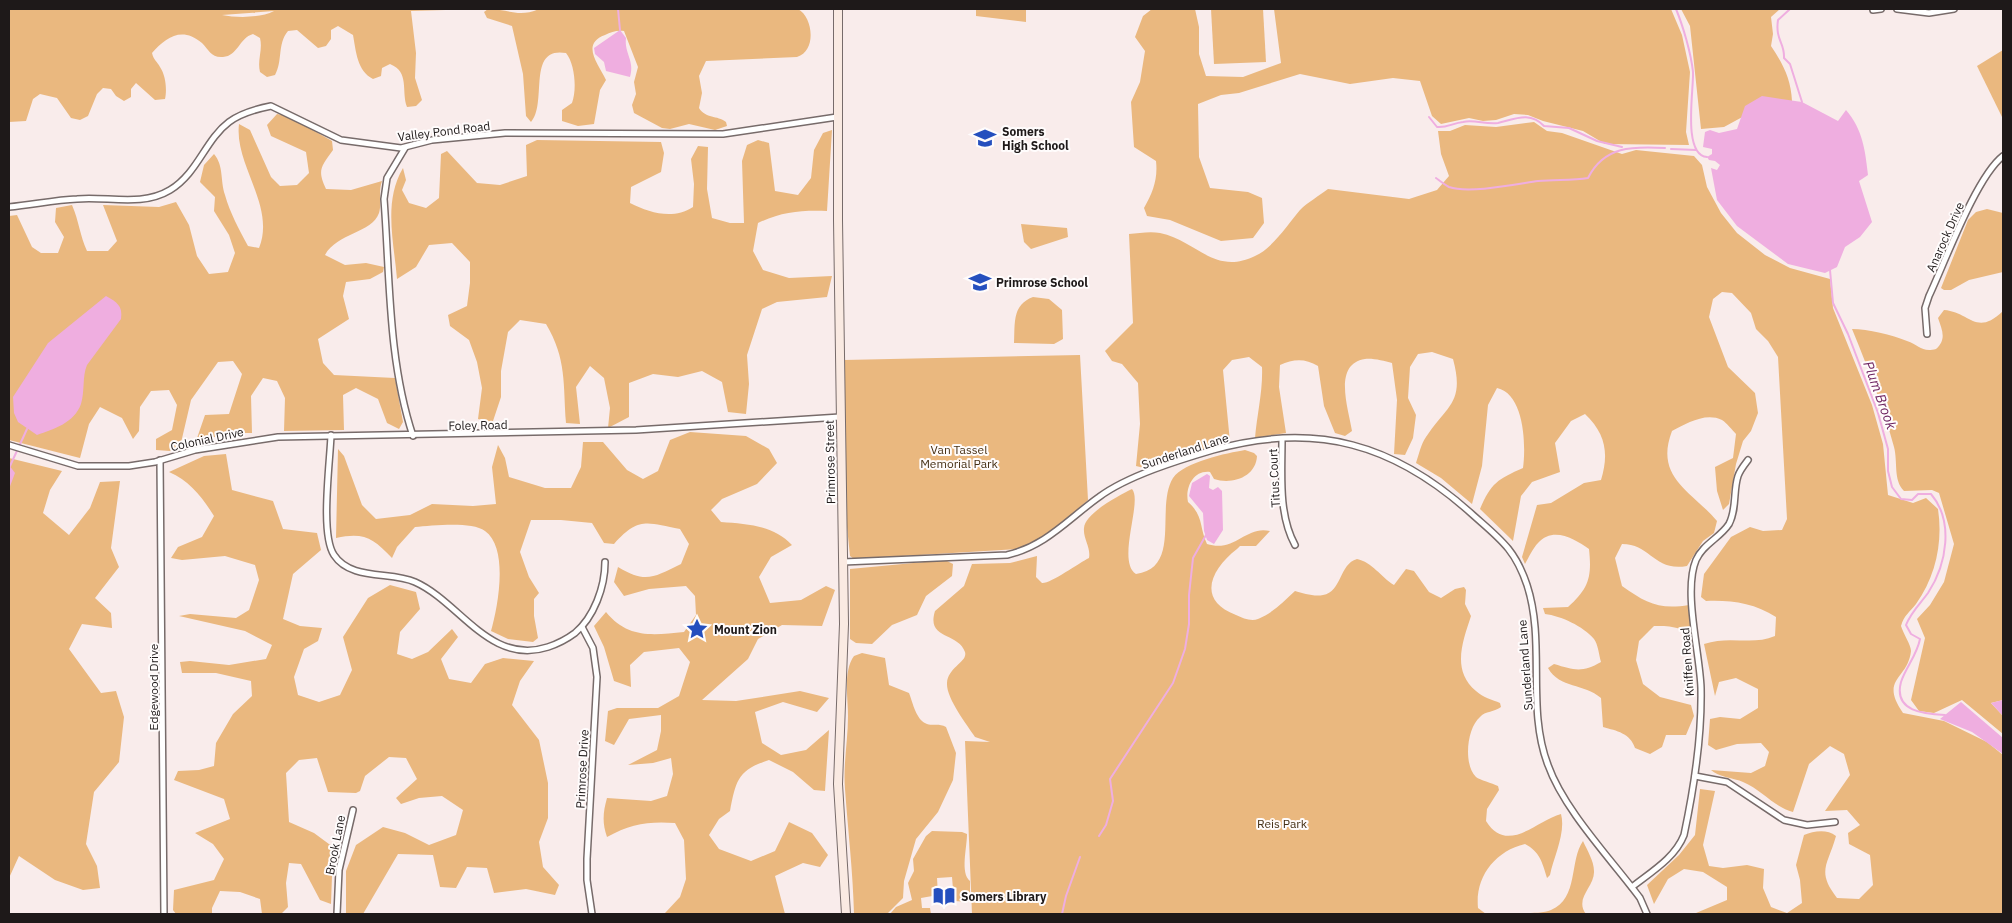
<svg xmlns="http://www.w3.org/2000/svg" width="2012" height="923" font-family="'IBM Plex Sans',sans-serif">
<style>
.green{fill:#eab87f;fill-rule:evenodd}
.water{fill:#efaee0}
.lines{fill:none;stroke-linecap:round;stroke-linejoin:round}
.stream{stroke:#efaee0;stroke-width:2}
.street-casing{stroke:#776b6a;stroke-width:8}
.secondary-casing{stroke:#776b6a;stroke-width:10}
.street{stroke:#fff;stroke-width:5}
.secondary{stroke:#faeae2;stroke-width:8}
.labels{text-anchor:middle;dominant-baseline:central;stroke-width:4;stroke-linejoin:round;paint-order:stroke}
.street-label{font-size:12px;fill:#1e1919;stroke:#fffcfc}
.poi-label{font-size:12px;font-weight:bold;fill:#1e1919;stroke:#fffcfc;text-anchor:start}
.park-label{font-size:12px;fill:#463015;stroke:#fffcfc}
.water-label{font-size:14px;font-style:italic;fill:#6e2461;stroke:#fffcfc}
</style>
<rect width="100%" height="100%" fill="#f9eceb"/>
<g class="green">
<path d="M9 9H480L411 11 416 53 415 78 422 100 416 106 407 107C401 91 410 72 390 64L382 68 381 76 373 79C357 71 356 51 353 35L338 26 331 30V39L326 46 318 48 297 30 288 31C277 44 283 61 275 75L267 77 260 72C257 60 263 50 260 38L253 34C239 38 238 56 223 57 211 58 209 50 202 43 182 26 166 37 152 53 154 61 157 61 160 67 166 76 167 90 165 99L155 100 136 83 131 89V97L124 101 116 96 111 89 103 88 97 94 88 116 80 120 71 118 57 98 40 94 33 99 26 121 9 122ZM274 11C261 18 237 18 222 15Z"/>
<path d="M488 9C509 9 518 18 539 9H798C813 17 817 51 797 57L706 61 699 76 702 93 699 108C706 119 717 115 726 122L727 126 715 130 689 124 670 129 662 128 634 113 632 105 636 94 634 82 638 67 624 31C617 30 611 32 605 35 580 44 599 65 606 80L600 90 594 124 578 126 562 121V110L572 103C577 90 575 64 566 53 526 46 548 103 531 122L526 116 523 74 512 26 487 18 484 12Z"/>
<polygon points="976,9 1026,9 1026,22 976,16"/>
<path d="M1152 9H1195L1199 27V54L1206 76 1243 77 1281 63 1274 9H1671L1682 35 1690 72 1686 132 1689 145 1605 144 1583 131 1543 121 1528 115 1514 114 1496 120 1483 121 1469 118 1441 124 1432 116 1420 81 1393 78 1350 84 1300 74 1239 93 1221 95 1198 104 1199 157 1210 188 1248 192 1262 198 1264 223 1253 238 1221 241 1170 220 1147 216 1144 208C1153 192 1158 179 1156 161L1134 147 1131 102 1140 82 1145 51 1135 37 1143 16Z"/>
<polygon points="1211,9 1263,9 1266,62 1214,64"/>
<path d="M1681 9H1780L1771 17 1773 34 1771 46C1783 64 1791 79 1792 101L1746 115 1724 127 1701 129 1690 26Z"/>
<polygon points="2003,50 2003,119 1977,66"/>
<path d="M277 114 288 116 332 141 333 150C321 167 317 170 326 189L351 190 382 181C378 192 382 203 379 213 372 233 337 233 325 255L345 265 366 263 384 267 383 272 370 279 346 282 343 296 349 319 318 339 323 363 334 375 395 378 403 422 399 429 387 423 378 399 356 388 343 395 344 430 284 431 285 398 277 381 263 378 251 396 252 433H233L196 441 205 415 229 414 242 374 233 361 218 362 191 400 180 447 170 451 156 450V439L172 430 177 405 169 390 151 391 140 407 139 431 133 439 122 418 100 407 89 424 80 458 9 440V216L17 215 32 247 41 253H58L64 237 55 222 56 208 72 205C79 221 80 236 87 251H108L117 241 103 205 159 207 176 202 189 225 197 256 209 274 228 272 235 253 229 235 214 211 215 197 200 182 204 165 214 154C224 166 220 180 225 195 230 213 239 229 248 246L259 248C276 206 234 165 239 124L250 130 271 177 280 186 297 185 309 173 306 152 271 136 267 125Z"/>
<path d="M1534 122 1547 131 1562 133 1622 154 1636 150 1694 156 1702 165 1707 187 1721 213 1737 233 1765 255 1790 268 1830 279 1833 308 1872 405 1883 444 1888 495 1913 503 1926 498 1938 509C1943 542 1936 576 1916 604 1910 612 1904 615 1901 626 1903 633 1911 645 1911 651 1908 680 1879 678 1903 713L1944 721 1987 742 2003 755V914H1683L1696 913 1727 900V887L1703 872 1684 869 1668 879 1654 904 1647 885 1679 855 1695 835 1700 789 1715 791 1703 845 1709 866 1723 868 1747 865 1764 869 1763 888 1771 907 1787 913 1802 903 1800 880 1796 865 1804 835C1814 831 1827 829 1836 836 1828 865 1816 871 1837 898L1859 899 1873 885 1870 855 1849 844 1848 833 1860 825 1847 810 1825 811 1850 775 1844 754 1830 746 1809 764 1793 812C1774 807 1762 790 1743 782 1734 778 1718 777 1711 770L1751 773 1765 766 1769 752 1761 743 1737 744 1716 750 1708 745 1710 719 1720 717 1740 719 1758 708V689L1736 678 1719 682 1715 696 1704 644C1730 635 1752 646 1775 636L1776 617C1754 603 1731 600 1706 601L1701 597 1704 574 1731 537 1750 527 1763 531 1782 530 1787 519 1778 357 1768 341 1756 329 1751 313 1732 293 1722 292 1713 299 1709 317 1728 367 1755 393 1758 413 1751 431 1743 441 1736 464 1729 504 1723 510 1717 491 1715 467 1733 458 1736 434C1732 430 1727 423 1722 420 1705 412 1686 424 1672 431 1654 478 1692 491 1717 521L1714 533 1703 541 1687 566C1654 572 1651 544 1622 544L1615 558 1622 586C1646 603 1659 610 1689 605L1692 637C1683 626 1667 626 1654 626L1639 641 1636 660 1643 684 1660 697 1691 705 1694 716 1686 735H1666L1662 747 1650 754 1635 748C1630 733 1617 731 1603 727L1601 698C1584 683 1560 689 1548 668L1554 664C1574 670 1582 673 1601 662 1599 655 1598 644 1594 639 1583 626 1561 616 1545 614L1543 608 1568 607C1589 588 1592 577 1589 549 1575 539 1553 526 1538 543 1533 548 1529 557 1525 564L1522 557 1537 505 1551 503 1584 483 1601 480C1609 454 1606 434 1585 414L1571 421 1555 443 1560 472 1532 482 1521 496 1513 541 1480 509C1491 483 1498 479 1523 468 1526 447 1525 394 1497 388L1488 405 1482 466 1472 504 1441 478 1416 463C1419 454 1421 444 1426 437 1447 405 1465 403 1453 359L1432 352 1418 354 1410 367 1408 398 1416 415 1413 438 1405 455 1394 454 1397 400 1392 363C1384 361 1373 358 1365 359 1332 364 1349 410 1352 431L1345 436 1335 433 1324 406 1318 366C1305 358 1293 359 1280 365L1279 387 1286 433 1255 438C1257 414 1263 391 1262 367L1249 357 1232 360 1223 370 1230 442 1144 468 1136 466 1140 424 1138 383 1122 364 1112 361 1105 351 1133 323 1129 234C1139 233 1151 231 1160 233 1196 240 1214 276 1255 256 1273 248 1288 224 1300 210 1308 202 1319 196 1328 189L1409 199 1437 190 1449 176 1441 154 1438 131H1450L1465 125 1496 127Z"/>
<path d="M832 130 827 211C801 210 781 212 758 223L753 251 763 270 789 278 832 276 827 297 777 302 762 309 747 355 749 384 746 414 728 412 722 382 702 371 678 377 653 374 629 383V417L608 428 610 408 604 378 590 366 576 387 580 424 566 423C563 385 567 359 546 324L520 320 508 332 501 371V397L492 424 478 419 482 388 477 362 469 340 450 326 448 315 467 306 470 283V262L452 243 429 245 416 267 397 279C394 242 383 202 403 168L406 180 402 190 409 203 426 208 439 198 441 154 447 151 477 183 500 185 527 176 526 145 537 140 661 142 664 153 661 172 631 187 630 203C650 213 673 220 693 207L694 184 691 159 698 146 708 147 707 189 712 218 730 223H744L742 161 747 145 758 140 769 143 775 191 798 195 811 178 814 150 823 133Z"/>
<polygon points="1987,209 2003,213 2003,272 1969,280 1951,290 1944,290 1941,288 1968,220 1976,212"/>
<polygon points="1021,224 1067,228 1068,237 1031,249 1024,242"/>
<path d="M1033 297 1049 299 1062 310 1063 339 1054 344 1014 343C1015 323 1012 305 1033 297Z"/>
<path d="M1944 310C1970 312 1976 337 2003 311V700L1991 703 2003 716V734L1962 700 1934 713 1919 711 1911 700 1925 638 1917 619 1930 605 1944 582 1954 544 1939 493 1932 490 1904 491C1893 480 1898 462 1894 447 1883 406 1868 368 1852 329 1868 329 1892 335 1907 341 1919 345 1922 353 1936 349 1947 339 1942 330 1938 318Z"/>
<path d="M1080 355 1088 500C1066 519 1046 540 1018 549L854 559 850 556 846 517 844 360Z"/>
<path d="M690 432 746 436 769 449 777 463 757 484 722 499 711 510 721 522C747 524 773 525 792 545L771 557 759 577 770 603 801 600 826 586 835 590 822 626 782 625 758 639 748 659 702 700 736 701 800 691 829 698 817 712 783 702 755 712 762 743 781 755 806 750 829 730 825 791 814 790 793 772 769 760C738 770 736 780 730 811L719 819 709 835 719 849 751 861 775 851 789 822 812 833 828 855 820 867 803 863 775 876 785 914H650L665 913 680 897 686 879 684 840 675 823C649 821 630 824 607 837 602 823 603 812 607 798L651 801 667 796 673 774 671 758 653 763 628 765 657 750 661 731V715L629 719 614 745 605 741 608 711 617 708H658L679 696 690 662 679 648 644 652 630 665 631 687 614 681 604 647 594 626 606 612C628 639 653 635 684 632L696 615 695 596 686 586 649 589 624 596 614 582 618 567C646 584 654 577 681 564L689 544 680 529C647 523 639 516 614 544L604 543 592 523 561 520H531L520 552 529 577 539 593 534 599V616L538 638 533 642 508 639 491 631C498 607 509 548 485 531 471 521 432 526 415 527L397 547 392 558C373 538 364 532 336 538L338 449 344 456 362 505 376 519 410 515 432 504 473 506 496 504 492 467 498 445 505 458 509 477 545 488H571L581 467 583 442H603L627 470 643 479 658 471 670 440Z"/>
<path d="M1245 450 1254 453 1257 456C1256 477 1232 485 1214 479L1210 472C1193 470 1185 488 1188 502 1204 516 1199 527 1207 544 1235 553 1246 525 1270 531L1256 546H1240L1237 549C1211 569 1196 600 1236 615 1243 618 1251 622 1258 619 1273 613 1283 602 1295 591 1303 593 1314 597 1323 595 1342 592 1339 564 1357 559 1372 562 1381 577 1394 585L1406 569 1414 571 1429 592 1441 598 1455 589 1464 587 1466 590 1465 604 1471 616C1463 641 1451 670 1476 691 1482 697 1493 700 1500 703L1501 707C1495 712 1485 711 1480 717 1467 728 1463 764 1476 777 1480 780 1492 783 1498 786L1499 790 1487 809 1486 821C1507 855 1536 821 1561 814 1566 833 1554 856 1550 875L1547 878C1542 862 1540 852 1525 844 1495 851 1475 877 1478 908L1486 914H972L965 741 990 742 975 737C967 725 946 698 947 683 948 667 968 662 965 652 958 632 926 640 935 611L964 586 972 564 1010 563 1037 556 1036 577 1042 583C1050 584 1079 563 1089 558 1091 547 1083 539 1084 528 1085 513 1120 495 1132 489 1143 501 1116 561 1136 574 1182 568 1155 507 1173 478 1184 462 1227 453 1245 450Z"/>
<path d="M226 454 232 490 273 501 283 529 317 533 321 550 293 574 283 619 300 626 322 628 318 641 304 649 294 677 298 695 319 702 340 695 352 670 343 637 368 598 390 585 416 592 420 609 400 632 397 654 412 659 428 652 452 629 458 637 441 659 449 679 471 683 485 664 503 658 534 661 520 681 512 705 539 740 548 783V818L539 842 543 867 559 885 555 895 526 889 494 893 487 868 467 867 456 888 440 887 433 855 398 854 363 914H346V871L356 845 383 827 405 833 429 845 456 835 463 810 442 796 419 798 401 804 396 798 417 779 406 758 389 757 365 776 360 791 356 793 328 792 317 758 299 760 286 773 289 822 314 833 333 847 331 904 320 900 301 864 289 863 286 883 288 907 281 914H262L260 899 240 892 220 891 212 908V914H176L173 910 174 890 214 880 224 859 213 844 195 833 230 819 224 799 174 780 178 771 199 770 214 766 216 743 233 714 252 696 251 681 216 673H182L180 662 190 661 229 665 266 659 272 645 245 631 179 616 190 614 236 618 249 610 259 580 255 565 225 556 182 560 171 558 178 547 202 537 214 516C202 497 190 481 169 472L204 456Z"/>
<polygon points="9,458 62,471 50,490 43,513 69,535 90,508 100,482 120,481 111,548 119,567 95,598 111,613 112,628 82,624 69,649 101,693 116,691 124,717 119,762 94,792 86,844 97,866 100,888 83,890 55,880 19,856 9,878"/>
<polygon points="945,560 953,564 952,576 926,596 917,615 892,625 872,644 856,643 850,639 850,569"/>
<path d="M862 653 885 658 889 685 909 693C913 703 916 720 927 724 934 726 939 723 946 727L956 753 953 780 938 812 916 839 904 881 903 898 887 914H854C853 872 848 831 845 789 843 764 848 741 848 716 848 698 843 671 854 656Z"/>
<path d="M932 831 962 832 967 834C967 848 960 873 970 881V902L954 901 952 877 937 878 938 895 921 898 922 908H930L931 914H890L896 907 912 900 908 883 914 871 913 859 926 836Z"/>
<path d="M1583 841C1587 850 1594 861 1594 871 1595 887 1574 898 1586 914H1520C1529 912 1543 914 1551 910 1579 898 1569 861 1583 841Z"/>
</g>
<g class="water">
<path d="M620 30 626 38C624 53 635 61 630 77L606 71 604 62 595 54 594 48Z"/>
<path d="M1762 96 1802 102 1838 121 1846 110C1863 130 1865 150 1868 175L1859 181 1872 222 1860 237 1845 247 1837 267 1825 273 1788 264 1737 226 1717 200 1711 168 1717 170 1720 165 1715 161 1709 160 1707 157 1712 154V149L1703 147 1705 132 1710 130 1719 133 1737 129 1745 106Z"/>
<path d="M106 296C117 302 123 306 121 319L87 365C82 377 85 391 81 404 74 423 54 429 37 435L18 422 14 413 13 397 48 343Z"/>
<polygon points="9,465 15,473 9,489"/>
<polygon points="1207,474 1210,476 1209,488 1213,490 1218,487 1222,491 1223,530 1214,544 1207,540 1204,531 1203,513 1189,496 1192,483"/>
<polygon points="2003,700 2003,716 1991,703"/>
<polygon points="1961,702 2003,738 2003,754 1972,732 1940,719"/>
</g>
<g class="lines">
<g class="stream">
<polyline points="618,9 620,30"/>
<path d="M1676 9C1683 26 1691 53 1693 72 1694 89 1682 155 1707 157"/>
<path d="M1790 9 1778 20C1775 40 1785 43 1784 58L1790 64 1802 102"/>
<path d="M1429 117 1437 127C1447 128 1453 123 1463 122 1474 119 1486 125 1498 123 1515 119 1530 111 1544 126L1569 128 1597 141 1622 147"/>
<polyline points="1671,149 1696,150"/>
<path d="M1436 178C1440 181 1445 185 1449 187 1469 194 1517 184 1538 181 1555 179 1571 181 1588 178 1604 146 1633 146 1665 148"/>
<path d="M1830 270 1833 303 1848 334 1878 413 1888 449V471L1892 487 1901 499 1912 500 1918 494H1931C1954 521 1947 564 1928 593 1920 604 1911 612 1906 625L1911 634 1920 639C1917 655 1906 667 1901 682 1893 712 1925 714 1945 715"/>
<polyline points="10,466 27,429"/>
<polyline points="1099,836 1106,825 1113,801 1110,779 1173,683 1185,649 1189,624 1189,595 1193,558 1206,535"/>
<polyline points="1062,914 1066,896 1080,857"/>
</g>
<g class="street-casing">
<g id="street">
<polyline points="1897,9 1929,13 1954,9"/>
<polyline points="1873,10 1881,9"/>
<path d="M405 148 387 178 384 199C390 278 388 361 413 436"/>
<path d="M9 207C32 205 54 200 77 199 107 196 142 207 170 190 198 173 205 140 229 122 241 113 256 109 271 106L341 140 401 148 432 140 505 133 723 134 837 117"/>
<path d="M1927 334 1925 308 1929 296C1945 262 1976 177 2003 156"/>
<path d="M331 435C330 463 320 534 334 555 351 581 391 571 415 582 460 602 490 666 548 647 557 644 567 639 575 633 594 617 605 587 605 562"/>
<path d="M1282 439C1282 473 1278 514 1295 545"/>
<polyline points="9,445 78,466 129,466 155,462 195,450 278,437 636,430 840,417"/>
<polyline points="160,460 164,914"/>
<path d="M843 562 1007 555C1046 546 1068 519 1099 497 1127 476 1179 460 1213 450 1316 421 1395 444 1473 515 1500 539 1515 549 1527 585 1546 643 1526 708 1548 765 1564 810 1611 859 1640 898L1647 914"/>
<polyline points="582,627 593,648 597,677 587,859 587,880 592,914"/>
<polyline points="1695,776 1727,782 1784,820 1807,825 1835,822"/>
<path d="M1632 887C1651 872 1675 858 1684 835 1694 788 1702 737 1701 688 1700 654 1683 591 1696 560 1703 544 1720 538 1729 524 1737 509 1733 491 1738 476 1740 470 1745 464 1748 460"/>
<polyline points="337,914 339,870 353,810"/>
</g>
</g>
<g class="secondary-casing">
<polyline id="secondary" points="838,9 838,220 844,624 838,784 846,914"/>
</g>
<use href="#street" class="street"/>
<use href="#secondary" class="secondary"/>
</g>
<defs>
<g id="school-bare" transform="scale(1.725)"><path d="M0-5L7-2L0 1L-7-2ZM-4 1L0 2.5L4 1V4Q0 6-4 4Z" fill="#254fbe" stroke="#fffcfc" stroke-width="2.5" paint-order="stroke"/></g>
<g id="sight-bare" transform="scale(1.725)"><path d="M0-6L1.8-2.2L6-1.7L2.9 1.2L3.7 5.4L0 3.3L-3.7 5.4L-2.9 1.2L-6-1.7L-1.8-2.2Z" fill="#254fbe" stroke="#fffcfc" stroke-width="2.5" paint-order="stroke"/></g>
<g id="library-bare" transform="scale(1.725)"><path d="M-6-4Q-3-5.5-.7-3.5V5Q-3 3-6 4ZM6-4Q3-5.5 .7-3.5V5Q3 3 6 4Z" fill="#254fbe" stroke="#fffcfc" stroke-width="2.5" paint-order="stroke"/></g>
</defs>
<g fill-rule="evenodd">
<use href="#school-bare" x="985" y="138"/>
<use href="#school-bare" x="980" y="282"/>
<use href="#sight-bare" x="697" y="629"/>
<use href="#library-bare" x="944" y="896"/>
</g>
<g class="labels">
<g class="street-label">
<text transform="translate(444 131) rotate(-7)">Valley Pond Road</text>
<text transform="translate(1945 237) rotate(-66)">Anarock Drive</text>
<text transform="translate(478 425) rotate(-1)">Foley Road</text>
<text transform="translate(207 439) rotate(-12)">Colonial Drive</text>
<text transform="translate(1185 451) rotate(-18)">Sunderland Lane</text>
<text transform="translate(830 462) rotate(-91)">Primrose Street</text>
<text transform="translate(1274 478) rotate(-93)">Titus Court</text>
<text transform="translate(1687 662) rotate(-94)">Kniffen Road</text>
<text transform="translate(1525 665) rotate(-94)">Sunderland Lane</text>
<text transform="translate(153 687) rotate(-90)">Edgewood Drive</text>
<text transform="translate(582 769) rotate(-87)">Primrose Drive</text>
<text transform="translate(335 845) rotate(-79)">Brook Lane</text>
</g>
<g class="poi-label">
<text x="1002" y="131">Somers<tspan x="1002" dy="14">High School</tspan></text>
<text x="996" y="282">Primrose School</text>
<text x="714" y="629">Mount Zion</text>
<text x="961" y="896">Somers Library</text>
</g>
<g class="park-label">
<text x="959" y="449">Van Tassel<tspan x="959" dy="14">Memorial Park</tspan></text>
<text x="1282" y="823">Reis Park</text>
</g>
<g class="water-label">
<text transform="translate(1880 395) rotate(70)">Plum Brook</text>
</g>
</g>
<rect width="2012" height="923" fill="none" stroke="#1e1919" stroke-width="20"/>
</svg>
